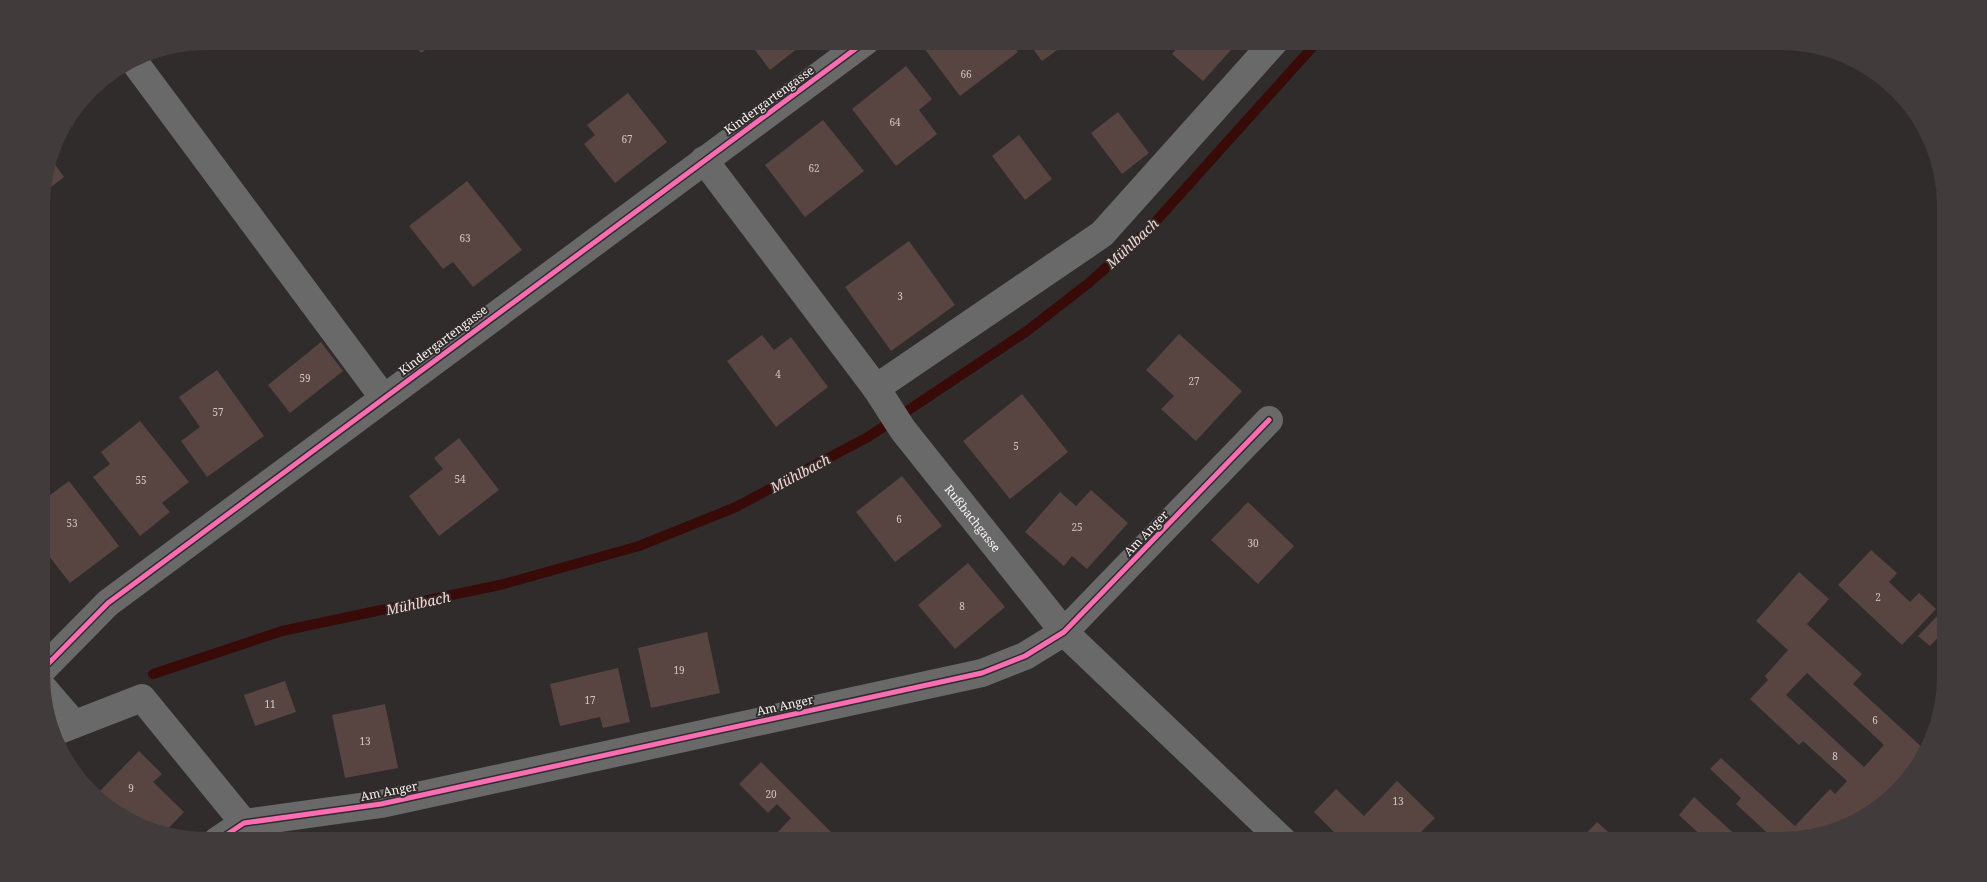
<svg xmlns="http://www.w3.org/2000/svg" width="1987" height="882" font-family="'Noto Serif',serif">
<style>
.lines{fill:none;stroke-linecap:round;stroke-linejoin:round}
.stream{stroke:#380b09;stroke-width:10}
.building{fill:#584441;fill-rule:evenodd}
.minor{stroke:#69696a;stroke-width:28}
.cycleway-casing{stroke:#312b2b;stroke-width:8}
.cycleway{stroke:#f96db3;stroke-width:5}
.labels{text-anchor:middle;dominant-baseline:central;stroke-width:4;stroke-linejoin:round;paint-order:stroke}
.number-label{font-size:10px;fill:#cfc7c6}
.street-label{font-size:12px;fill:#f7f3f3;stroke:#312b2b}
.water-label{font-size:14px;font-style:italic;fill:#f3d8d3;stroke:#312b2b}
</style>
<rect width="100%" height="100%" fill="#302c2c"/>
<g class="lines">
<polyline class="stream" points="153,674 282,631 504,584 639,546 736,507 868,437 1027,331 1090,282 1148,230 1318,41"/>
</g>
<g class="building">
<polygon points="411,41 437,41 421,53"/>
<polygon points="748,41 807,41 770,70"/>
<polygon points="933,41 1009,41 1018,52 960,96 924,48"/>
<polygon points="1027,41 1066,41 1067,43 1042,61"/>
<polygon points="1183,41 1239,41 1203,81 1172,54"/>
<polygon points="906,66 932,99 919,110 937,134 896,166 852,109"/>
<polygon points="628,93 667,142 615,183 584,144 595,135 587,125"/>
<polygon points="1118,112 1149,153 1122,174 1091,133"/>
<polygon points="823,120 864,171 805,217 765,165"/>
<polygon points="1019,135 1052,179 1025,200 992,156"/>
<polygon points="51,159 64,177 42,194"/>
<polygon points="467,181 522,250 473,287 453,262 443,269 409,226"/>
<polygon points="909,241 955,305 891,351 845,287"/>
<polygon points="1179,334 1242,391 1196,441 1161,409 1174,396 1146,370"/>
<polygon points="762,335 774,350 791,337 828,387 776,427 727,361"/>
<polygon points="321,342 343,371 290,413 268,385"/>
<polygon points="217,370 264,436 207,477 181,441 200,427 179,397"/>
<polygon points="1022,394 1068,452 1010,499 963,441"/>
<polygon points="140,421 189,482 162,503 170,512 140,536 93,477 110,464 101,452"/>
<polygon points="459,438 499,490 439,536 409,496 443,469 434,458"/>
<polygon points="902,476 942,526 895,562 856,512"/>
<polygon points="69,481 119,546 70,583 42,547 42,501"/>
<polygon points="1091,490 1128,523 1087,569 1072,556 1064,566 1025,532 1060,492 1076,506"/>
<polygon points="1248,502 1294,546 1258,584 1211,540"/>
<polygon points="1871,550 1897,573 1889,582 1910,602 1919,593 1936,609 1902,645 1838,585"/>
<polygon points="968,563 1005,607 955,649 918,605"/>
<path d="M1799 572 1829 599 1807 624 1862 674 1853 684 1925 750 1873 811 1834 832 1791 840H1775L1736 804 1741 798 1710 769 1721 758 1795 826 1830 789 1835 794 1847 781 1803 741 1799 745 1750 699 1768 680 1765 676 1788 650 1756 621ZM1807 673 1884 745 1864 767 1786 695Z"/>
<polygon points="1940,613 1946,618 1946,629 1930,646 1918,636"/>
<polygon points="707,632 720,693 651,708 638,648"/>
<polygon points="618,668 630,722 603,728 600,717 560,726 550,684"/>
<polygon points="285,681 296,712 255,726 244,695"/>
<polygon points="385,704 398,768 345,778 332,715"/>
<polygon points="139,751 162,774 153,782 184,812 165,832 143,828 98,793"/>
<polygon points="761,762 840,841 782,841 776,834 791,818 777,804 768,813 739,784"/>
<polygon points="1397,781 1435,818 1413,840 1343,841 1314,812 1336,789 1364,816"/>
<polygon points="1694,797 1741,840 1706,840 1679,815"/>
<polygon points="1597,822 1617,840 1580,840"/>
</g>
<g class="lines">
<g class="minor">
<polyline points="133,60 383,397"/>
<path id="s1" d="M704 160 876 388 903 430 1064 632 1283 841"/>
<polyline points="876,388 1102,234 1275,41"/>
<polyline points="43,669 108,603 866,41"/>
<polyline points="43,688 74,724"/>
<polyline points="57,731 142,698 244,823"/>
<polyline points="217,841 244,823 381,804 982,673 1025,656 1064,632 1269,420"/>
</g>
<g class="cycleway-casing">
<g id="cycleway">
<polyline points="43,669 108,603 866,41"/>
<polyline points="217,841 244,823 381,804 982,673 1025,656 1064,632 1269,420"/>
</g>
</g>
<use href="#cycleway" class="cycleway"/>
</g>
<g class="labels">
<g class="number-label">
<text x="966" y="74">66</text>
<text x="895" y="122">64</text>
<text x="627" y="139">67</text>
<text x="814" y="168">62</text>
<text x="465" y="238">63</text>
<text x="900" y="296">3</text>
<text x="778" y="374">4</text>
<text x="305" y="378">59</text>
<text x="1194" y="381">27</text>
<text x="218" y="412">57</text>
<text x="1016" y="446">5</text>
<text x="460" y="479">54</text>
<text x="141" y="480">55</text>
<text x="899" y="519">6</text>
<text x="72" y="523">53</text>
<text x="1077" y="527">25</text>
<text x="1253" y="543">30</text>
<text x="1878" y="597">2</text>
<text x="962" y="606">8</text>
<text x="679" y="670">19</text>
<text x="590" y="700">17</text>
<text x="270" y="704">11</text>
<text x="1875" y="720">6</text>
<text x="365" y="741">13</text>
<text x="1835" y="756">8</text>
<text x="131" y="788">9</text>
<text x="771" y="794">20</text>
<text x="1398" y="801">13</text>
</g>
<g class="street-label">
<text transform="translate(769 100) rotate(-36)">Kindergartengasse</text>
<text transform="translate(443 340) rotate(-37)">Kindergartengasse</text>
<text stroke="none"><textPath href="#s1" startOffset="448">Rußbachgasse</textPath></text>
<text transform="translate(1146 533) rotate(-46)">Am Anger</text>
<text transform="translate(785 705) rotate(-12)">Am Anger</text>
<text transform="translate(389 791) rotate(-11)">Am Anger</text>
</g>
<g class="water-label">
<text transform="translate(1132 243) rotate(-43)">Mühlbach</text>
<text transform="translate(800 473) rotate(-28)">Mühlbach</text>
<text transform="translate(418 603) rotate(-12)">Mühlbach</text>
</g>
</g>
<path d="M0 0H1987V882H0ZM206 50H1781A156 156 0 0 1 1937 206V676A156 156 0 0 1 1781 832H206A156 156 0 0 1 50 676V206A156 156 0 0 1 206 50Z" fill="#413b3b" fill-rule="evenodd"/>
</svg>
